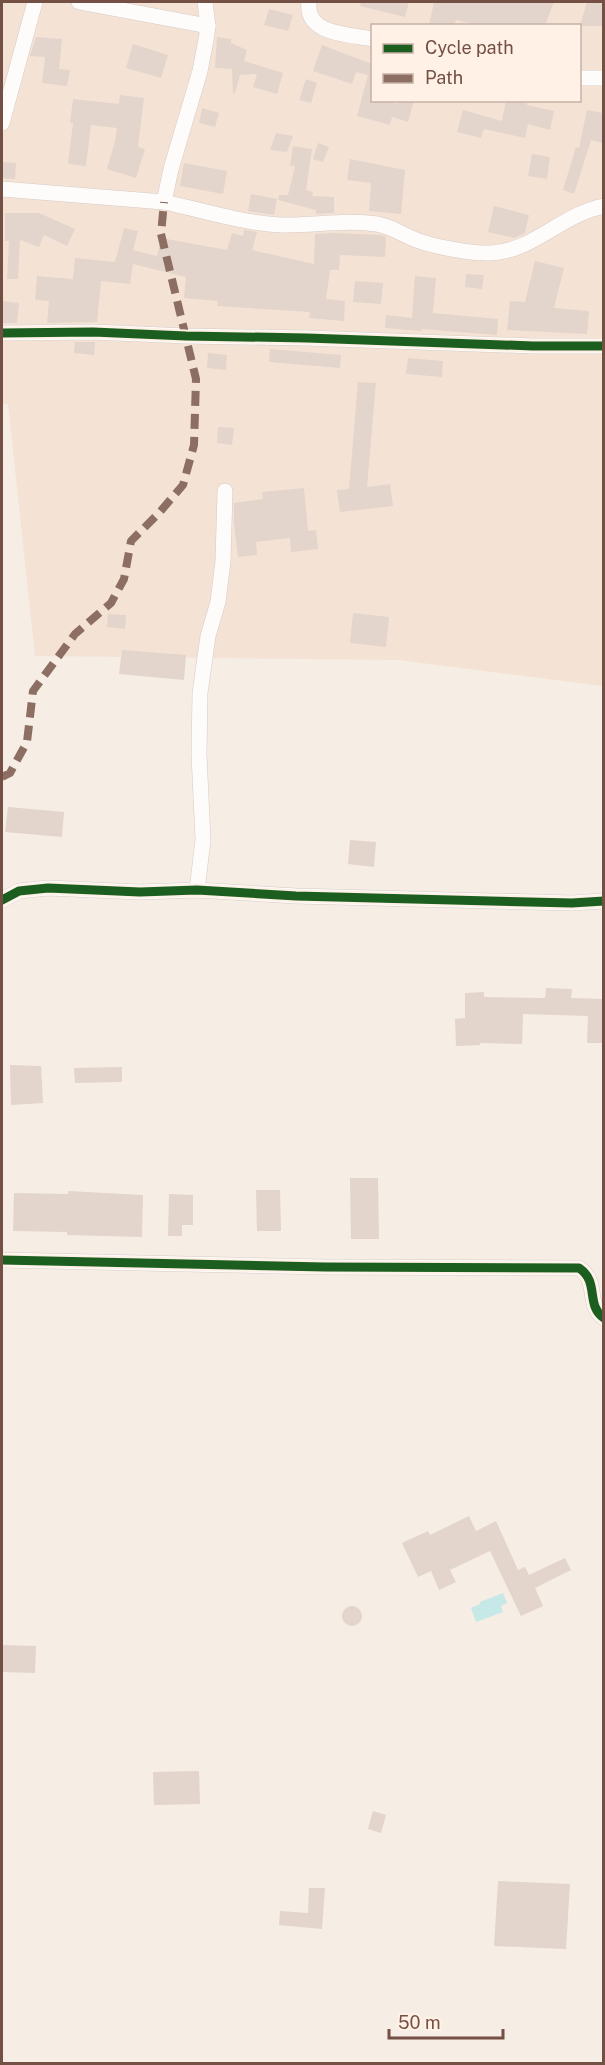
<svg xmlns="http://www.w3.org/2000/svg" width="605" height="2065" font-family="'Public Sans',sans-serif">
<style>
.residential{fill:#f4e3d5;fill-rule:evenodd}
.water{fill:#c6e9e7}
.building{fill:#e3d4cc}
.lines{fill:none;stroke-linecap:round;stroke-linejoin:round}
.street-casing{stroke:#d7cac3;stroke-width:16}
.street{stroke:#fefcfb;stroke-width:15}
.quiet{stroke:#8d6e63;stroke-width:8;stroke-dasharray:15 8;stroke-linecap:butt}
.cycleway-casing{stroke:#fff1e5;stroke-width:13}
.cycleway{stroke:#1b5e20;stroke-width:9}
</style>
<rect width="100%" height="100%" fill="#f6ede5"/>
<path class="residential" d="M2 2H603V686L398 660 35 656 8 404H2ZM372 26H580V100H372Z"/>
<polygon class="water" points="503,1593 507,1603 501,1606 503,1612 476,1622 471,1608 480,1604 480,1602"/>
<g class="building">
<polygon points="361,2 409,2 405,17 360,6"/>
<polygon points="434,2 554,2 545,26 481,26 456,20 454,26 429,26"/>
<polygon points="587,2 603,2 603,26 580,26"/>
<polygon points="269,9 293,15 288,31 264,25"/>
<polygon points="36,37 62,39 59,69 70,70 67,86 42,83 45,57 30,56"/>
<polygon points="217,37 231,39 231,43 247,50 244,61 283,73 277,94 253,87 257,74 240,75 235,93 233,93 232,69 215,68"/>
<polygon points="133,44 168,55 161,78 126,68"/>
<polygon points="322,45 372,64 372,100 385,100 398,104 399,100 414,100 408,122 392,117 390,125 357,116 368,75 356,72 352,84 313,71"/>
<polygon points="306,79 317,83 311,103 299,100"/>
<polygon points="120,95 144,98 138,147 145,149 136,178 107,169 115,141 117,128 91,125 86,166 68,164 73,123 70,123 73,99 119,104"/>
<polygon points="506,100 527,103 527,105 554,111 550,130 528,124 525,138 484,129 481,138 457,132 463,110 502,121"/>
<polygon points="202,108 219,113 215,127 199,123"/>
<polygon points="587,110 603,113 603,143 591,140 574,194 563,190 576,147 579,148"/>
<polygon points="276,133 293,136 287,152 270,150"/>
<polygon points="318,143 329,147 323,162 313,159"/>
<polygon points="293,146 312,149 306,190 313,192 312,196 334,197 334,213 316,214 316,210 278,200 279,195 288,195 295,166 290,166"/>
<polygon points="532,154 550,157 547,179 528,176"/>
<polygon points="350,159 405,170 401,214 369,211 371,183 347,180"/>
<polygon points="2,162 16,163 15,179 2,178"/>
<polygon points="184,163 227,171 223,194 180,186"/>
<polygon points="251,194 277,199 274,215 248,211"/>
<polygon points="494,206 529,215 525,233 514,238 488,232"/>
<polygon points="5,213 39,213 75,229 67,246 44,235 39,247 20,240 18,279 7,279 9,241 5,241"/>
<polygon points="124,228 138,231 133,250 157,256 161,238 227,250 232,233 243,236 244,230 257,232 252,250 314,264 315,234 333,233 382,235 386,237 385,257 340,255 339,270 330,270 326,299 345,301 344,321 309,318 310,312 217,306 218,301 184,298 186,277 133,264 130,284 101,281 97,322 47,323 49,301 35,300 37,276 73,279 75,258 115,262"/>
<polygon points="535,261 564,268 554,308 589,311 587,334 507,330 510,301 525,302"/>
<polygon points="466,274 484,275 482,289 465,287"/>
<polygon points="415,276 436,278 433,313 498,319 497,335 422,329 422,331 385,328 386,315 412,318"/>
<polygon points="355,281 383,283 381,304 353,302"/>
<polygon points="2,301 19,303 17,323 2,323"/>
<polygon points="75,342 95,342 94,355 74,353"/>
<polygon points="270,349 341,355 340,368 269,362"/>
<polygon points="208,353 227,355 226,370 207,368"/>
<polygon points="408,358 443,361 442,377 406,374"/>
<polygon points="358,382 376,383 367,487 390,484 393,506 340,512 337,490 349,489"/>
<polygon points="218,427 234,428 232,445 217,443"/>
<polygon points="304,488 308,531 316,530 318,549 291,552 290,538 256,542 257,555 238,557 234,524 234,503 263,499 262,492"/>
<polygon points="353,613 389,617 386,647 350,643"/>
<polygon points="108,614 126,615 125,629 107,627"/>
<polygon points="122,650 186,655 184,680 119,674"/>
<polygon points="8,807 64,812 62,837 5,832"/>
<polygon points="350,840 376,842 374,867 348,864"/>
<polygon points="546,988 572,989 571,998 603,999 603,1043 587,1043 588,1016 523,1014 522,1044 480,1043 480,1045 456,1046 455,1019 465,1018 465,993 484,992 484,997 545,998"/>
<polygon points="10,1065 41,1066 43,1103 11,1105"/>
<polygon points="122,1067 122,1082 75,1083 74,1068"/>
<polygon points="350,1178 378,1178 379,1239 351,1239"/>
<polygon points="256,1190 280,1190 281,1231 257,1231"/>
<polygon points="68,1191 143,1195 142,1237 67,1235 67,1232 13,1231 14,1193 68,1194"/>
<polygon points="169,1194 193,1195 193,1225 182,1225 182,1236 168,1236"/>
<polygon points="469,1516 476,1531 496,1521 518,1570 525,1567 529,1575 565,1558 571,1570 535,1588 543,1606 521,1616 490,1551 450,1570 456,1582 439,1590 431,1571 418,1577 402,1543 428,1531 430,1535"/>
<circle cx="352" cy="1616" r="10"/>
<polygon points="2,1645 36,1646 35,1673 2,1672"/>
<polygon points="199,1771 200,1804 154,1805 153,1772"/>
<polygon points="373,1811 386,1815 381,1833 368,1829"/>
<polygon points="498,1881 570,1884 566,1949 494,1946"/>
<polygon points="309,1888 325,1888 322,1929 279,1925 280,1911 308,1913"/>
</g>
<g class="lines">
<g class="street-casing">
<g id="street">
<polyline points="79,2 208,26"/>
<path d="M309 2C305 35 349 34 372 39"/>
<polyline points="580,78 604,78"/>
<polyline points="2,123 35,2"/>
<polyline points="2,189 164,202 171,169 200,71 206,40 208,26 205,2"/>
<path d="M164 202C202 210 242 223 281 225 313 226 345 219 377 224 394 227 404 236 419 241 436 247 473 254 491 253 534 251 562 214 604 206"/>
<polyline points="2,333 93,332 186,336 307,338 533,346 604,346"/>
<polyline points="197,890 203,840 199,754 200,693 208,636 218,602 223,561 225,491"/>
<polyline points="2,900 19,891 48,888 140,892 197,890 296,896 572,903 604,901"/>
<path d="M2 1260 325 1267 579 1268C600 1282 585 1305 604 1318"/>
</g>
</g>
<use href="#street" class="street"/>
<polyline class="quiet" points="2,777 10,773 27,742 33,691 75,634 111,603 124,579 131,541 159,513 183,485 194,445 196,379 161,234 164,202"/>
<g class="cycleway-casing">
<g id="cycleway">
<polyline points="2,333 93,332 186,336 307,338 533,346 604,346"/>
<polyline points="2,900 19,891 48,888 140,892 197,890 296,896 572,903 604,901"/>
<path d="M2 1260 325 1267 579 1268C600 1282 585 1305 604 1318"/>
</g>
</g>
<use href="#cycleway" class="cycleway"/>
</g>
<rect width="605" height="2065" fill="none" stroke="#744f44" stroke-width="6"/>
<rect x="371" y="24" width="210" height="78" fill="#fff1e5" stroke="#c7b0a5" stroke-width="1.5"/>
<rect x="383" y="44" width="30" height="9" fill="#1b5e20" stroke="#c7b0a5" stroke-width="1.5"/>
<text x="425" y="54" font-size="18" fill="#744f44">Cycle path</text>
<rect x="383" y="74" width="30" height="9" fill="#8d6e63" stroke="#c7b0a5" stroke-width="1.5"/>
<text x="425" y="84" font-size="18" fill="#744f44">Path</text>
<path d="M389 2029v9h114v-9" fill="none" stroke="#744f44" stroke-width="3"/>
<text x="398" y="2029" font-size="18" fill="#744f44" stroke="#fff1e5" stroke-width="4.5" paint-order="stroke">50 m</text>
</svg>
